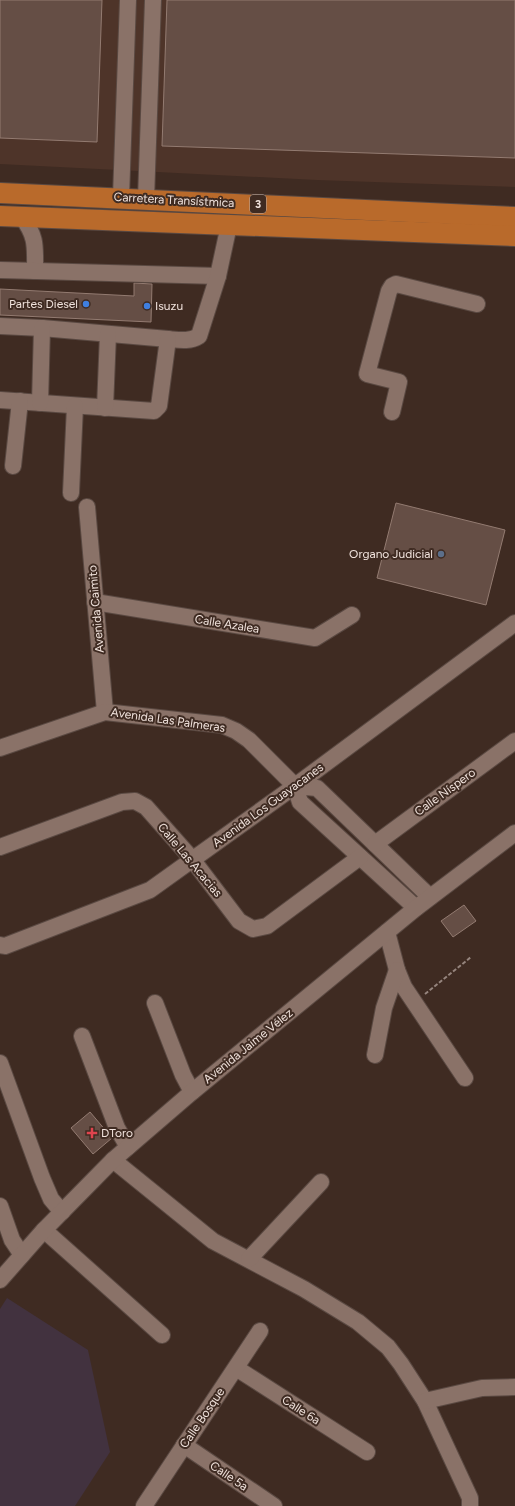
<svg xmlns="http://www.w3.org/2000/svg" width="515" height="1506" font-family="Figtree,sans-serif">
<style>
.built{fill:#4e3429}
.education{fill:#42323f}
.building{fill:#654e45;stroke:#937b71}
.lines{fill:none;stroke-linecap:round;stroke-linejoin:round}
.minor-casing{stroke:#5a4942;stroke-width:18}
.major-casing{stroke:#5a4942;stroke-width:22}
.path{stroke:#95847d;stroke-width:2;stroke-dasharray:4 2;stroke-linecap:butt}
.minor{stroke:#8a7268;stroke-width:16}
.major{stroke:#b96a2b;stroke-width:20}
.shop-dot{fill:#3f7fe0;stroke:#3f2b22;stroke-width:1.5}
.service-dot{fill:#5c6f8a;stroke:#3f2b22;stroke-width:1.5}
.health-dot{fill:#e0444e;stroke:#3f2b22;stroke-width:1.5}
.labels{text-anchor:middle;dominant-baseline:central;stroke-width:4;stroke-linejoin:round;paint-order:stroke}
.shield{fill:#3f2b22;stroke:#bcaca5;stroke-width:1}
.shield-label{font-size:11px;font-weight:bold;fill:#f1e3dd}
.street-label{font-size:12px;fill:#f1e3dd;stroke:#3f2b22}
.poi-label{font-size:12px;fill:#f1e3dd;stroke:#3f2b22;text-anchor:end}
</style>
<rect width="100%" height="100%" fill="#3f2b22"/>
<polygon class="built" points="0,0 515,0 515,187 317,180 0,164"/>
<polygon class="education" points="7,1298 88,1350 110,1452 75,1506 0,1506 0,1309"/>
<g class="building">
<polygon points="0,0 102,0 97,142 0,138"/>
<polygon points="167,0 515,0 515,158 162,146"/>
<polygon points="134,283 152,284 151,322 0,315 0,289 134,296"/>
<polygon points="396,503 505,530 486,605 377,578"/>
<polygon points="464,905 476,921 453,937 441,921"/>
<polygon points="90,1112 112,1138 93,1154 71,1128"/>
</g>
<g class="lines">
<g class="minor-casing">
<g id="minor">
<polyline points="121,197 128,0"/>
<polyline points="146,199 153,0"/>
<path d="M22 217C37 237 35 247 35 271"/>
<polyline points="0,270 218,276"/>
<path d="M0 326 42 328 168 339C179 340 190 342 199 336L218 276 229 225"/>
<polyline points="0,400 154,411 159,406 168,339"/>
<polyline points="40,403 42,328"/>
<polyline points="105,408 108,334"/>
<polyline points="392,412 399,382 367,374 389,291 392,286 396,284 477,304"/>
<polyline points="13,466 20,401"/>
<polyline points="71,493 75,406"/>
<polyline points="87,507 105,712"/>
<polyline points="95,602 315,638 352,615"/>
<polyline points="0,748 105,712 222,725 236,731 249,740 295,786 300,802 416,908"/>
<polyline points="295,786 317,788 430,897"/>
<polyline points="375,844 515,741"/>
<polyline points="0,847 122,802 135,801 146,807 192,859 239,921 253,929 267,926 360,857"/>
<polyline points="387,932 397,970 404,987 465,1078"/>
<polyline points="0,945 5,946 150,890 295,786 515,623"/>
<polyline points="155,1003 183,1075 192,1092"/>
<polyline points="82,1036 117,1128 128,1147"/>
<polyline points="375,1055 384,1008 397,970"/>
<polyline points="0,1063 42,1178 51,1199 62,1212"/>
<polyline points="113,1160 213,1241 304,1289 358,1322 388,1347 401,1364 425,1401 470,1498 470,1506"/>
<polyline points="0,1206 12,1240 22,1255"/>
<polyline points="44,1230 162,1335"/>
<polyline points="249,1259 321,1182"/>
<polyline points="0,1280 44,1230 113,1160 192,1092 416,908 515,833"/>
<polyline points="236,1368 367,1452"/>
<polyline points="425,1401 482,1388 515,1387"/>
<polyline points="184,1445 274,1506"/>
<polyline points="144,1506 260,1331"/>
</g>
</g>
<g class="major-casing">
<g id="major">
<polyline points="0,193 515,217"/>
<polyline points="0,216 515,236"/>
</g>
</g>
<polyline class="path" points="425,994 471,957"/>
<use href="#minor" class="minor"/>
<use href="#major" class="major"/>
</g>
<g class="shop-dot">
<circle cx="86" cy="304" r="4"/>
<circle cx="147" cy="306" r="4"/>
</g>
<circle class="service-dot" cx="441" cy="554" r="4"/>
<path class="health-dot" d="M90 1127h4v4h4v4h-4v4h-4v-4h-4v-4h4z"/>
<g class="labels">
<rect class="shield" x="250" y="195" width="16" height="18" rx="3"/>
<g class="shield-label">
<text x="258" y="204">3</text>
</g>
<g class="street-label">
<text transform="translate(174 200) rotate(3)">Carretera Transístmica</text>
<text transform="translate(96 609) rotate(-95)">Avenida Caimito</text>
<text transform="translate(227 624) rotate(9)">Calle Azalea</text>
<text transform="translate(168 720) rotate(8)">Avenida Las Palmeras</text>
<text transform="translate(445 792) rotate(-36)">Calle Níspero</text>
<text transform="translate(268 805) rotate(-36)">Avenida Los Guayacanes</text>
<text transform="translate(190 860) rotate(50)">Calle Las Acacias</text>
<text transform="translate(248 1046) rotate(-39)">Avenida Jaime Vélez</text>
<text transform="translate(301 1410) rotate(33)">Calle 6a</text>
<text transform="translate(202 1418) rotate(-56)">Calle Bosque</text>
<text transform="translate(229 1476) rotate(34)">Calle 5a</text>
</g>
<g class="poi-label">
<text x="78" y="304">Partes Diesel</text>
<text x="155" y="306" text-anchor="start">Isuzu</text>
<text x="433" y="554">Organo Judicial</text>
<text x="101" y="1133" text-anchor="start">DToro</text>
</g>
</g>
</svg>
